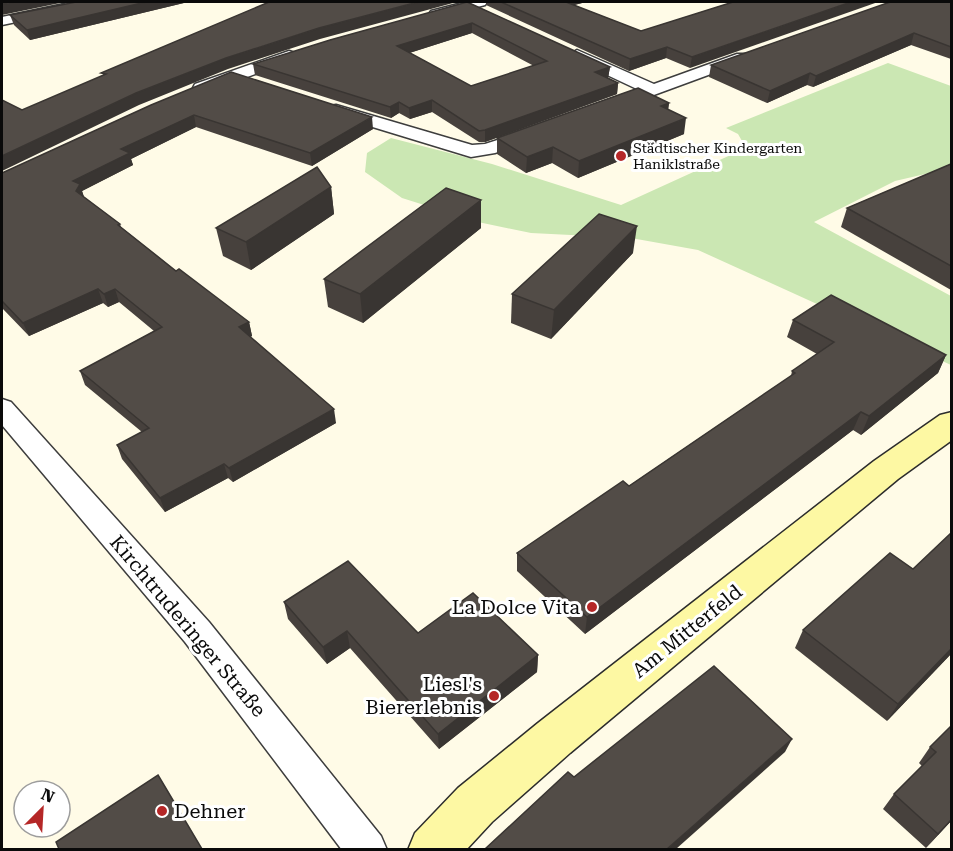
<svg xmlns="http://www.w3.org/2000/svg" width="953" height="851" font-family="'Roboto Serif',serif">
<style>
.green{fill:#cbe7b3}
.lines{fill:none;stroke-linecap:round;stroke-linejoin:round}
.street-casing{stroke:#3d3d3d;stroke-width:3}
.secondary-casing{stroke:#2c2c2c;stroke-width:3}
.street{fill:#fff;fill-rule:evenodd}
.secondary{fill:#fdf8a3;fill-rule:evenodd}
.wall{fill:#47413d;fill-rule:evenodd}
.shaded-wall{fill:#393532}
.building{fill:#524c47;stroke:#393532;stroke-width:1.5;fill-rule:evenodd}
.poi-dot{fill:#b52727;stroke:#fff;stroke-width:2}
.labels{text-anchor:middle;dominant-baseline:central;stroke-width:6;stroke-linejoin:round;paint-order:stroke}
.far-poi-label{font-size:14px;fill:#0a0a0a;stroke:#fff;text-anchor:start}
.near-poi-label{font-size:20px;fill:#0a0a0a;stroke:#fff;text-anchor:end}
.near-street-label{font-size:20px;fill:#0a0a0a;stroke:#fff}
</style>
<rect width="100%" height="100%" fill="#fffbe7"/>
<polygon class="green" points="888,63 951,86 951,168 895,181 814,222 951,296 951,365 698,250 631,238 531,233 478,222 402,198 365,172 367,153 391,138 492,164 621,205 746,148 738,134 726,128"/>
<g class="lines">
<g class="street-casing">
<g id="street">
<polygon points="74,2 99,2 92,6 2,25 2,17"/>
<polygon points="466,2 487,2 485,5 436,18 429,14 431,11"/>
<polygon points="577,50 654,84 737,54 749,54 751,57 749,60 613,110 607,109 604,105 607,101 639,90 571,58 569,55"/>
<polygon points="289,51 295,53 297,56 295,59 207,92 195,92 193,88 195,84"/>
<polygon points="336,105 472,145 485,144 532,129 538,130 541,134 538,138 495,153 471,157 330,114 327,110 330,106"/>
<polygon points="2,399 11,402 209,622 381,836 387,850 342,850 185,642 2,425"/>
</g>
</g>
<g class="secondary-casing">
<polygon id="secondary" points="952,412 952,440 898,479 570,753 492,822 466,850 408,850 415,833 458,788 538,723 874,461 940,415"/>
</g>
<use href="#street" class="street"/>
<use href="#secondary" class="secondary"/>
</g>
<g class="wall">
<polygon points="76,2 188,2 30,40 14,25 10,15"/>
<path d="M467 2 610 67 608 78H607L618 83 617 94 485 142H479L432 112 410 119 399 113 391 118 255 75 253 64ZM472 33 534 66 471 86 409 53Z"/>
<polygon points="486,2 586,2 574,5 641,31 733,2 690,68 666,58 629,71 486,5"/>
<polygon points="951,2 951,59 911,45 813,87 807,85 767,103 709,77 711,65"/>
<polygon points="669,103 668,109 684,134 578,178 552,163 526,173 497,154 497,138"/>
<polygon points="151,105 373,129 312,166 196,127 131,159 133,165 82,191 84,197 120,224 121,227 176,271 249,322 252,336 250,337 336,423 233,482 228,478 165,512 122,459 117,445 142,432 85,385 80,371 154,331 119,302 108,307 103,303 29,336 2,308 2,173"/>
<polygon points="951,164 951,290 841,227 847,208"/>
<polygon points="331,187 334,214 251,270 223,256 216,228"/>
<polygon points="481,200 481,228 363,323 328,307 324,279"/>
<polygon points="633,253 551,339 511,323 512,294"/>
<polygon points="793,320 946,355 938,373 861,435 853,430 585,634 517,571 517,553 629,486 791,376 792,371 817,354 787,337"/>
<polygon points="284,602 418,633 538,655 537,672 439,749 350,648 327,664 288,619"/>
<polygon points="803,630 951,654 887,721 795,648"/>
<polygon points="951,726 951,821 926,848 883,809 894,794 922,766 919,763 930,747"/>
</g>
<g class="shaded-wall">
<polygon points="16,2 65,2 2,15 2,4"/>
<polygon points="146,2 188,2 30,40 27,30"/>
<polygon points="418,2 454,2 453,3 320,39 228,69 139,105 2,171 2,156 136,93 226,58 319,28"/>
<polygon points="559,2 586,2 559,9"/>
<polygon points="851,2 878,2 690,68 692,57"/>
<polygon points="472,23 472,33 397,57 397,46"/>
<polygon points="914,33 911,45 813,87 816,76"/>
<polygon points="667,47 666,58 629,71 630,59"/>
<polygon points="610,67 608,78 594,83 595,72"/>
<polygon points="810,73 807,85 767,103 770,91"/>
<polygon points="618,83 617,94 485,142 485,130"/>
<polygon points="432,100 432,112 410,119 409,108"/>
<polygon points="399,102 399,113 391,118 390,107"/>
<polygon points="669,103 667,119 661,106"/>
<polygon points="194,115 196,127 131,159 133,165 82,191 84,197 80,204 73,181 121,149"/>
<polygon points="372,117 373,129 312,166 310,153"/>
<polygon points="686,118 684,134 578,178 579,161"/>
<polygon points="553,147 552,163 526,173 527,157"/>
<polygon points="331,187 334,214 251,270 246,242"/>
<polygon points="481,200 481,228 363,323 360,294"/>
<polygon points="637,226 633,253 551,339 554,310"/>
<polygon points="98,289 103,303 29,336 23,323"/>
<polygon points="115,289 119,302 108,307 104,294"/>
<polygon points="249,322 252,336 242,341 239,327"/>
<polygon points="946,355 938,373 861,435 869,416"/>
<polygon points="334,409 336,423 233,482 229,468"/>
<polygon points="861,412 853,430 585,634 587,617"/>
<polygon points="224,464 228,478 165,512 160,498"/>
<polygon points="347,631 350,648 327,664 323,647"/>
<polygon points="951,649 951,654 887,721 898,704"/>
<polygon points="538,655 537,672 439,749 438,734"/>
<polygon points="792,739 785,752 676,849 667,849"/>
<polygon points="951,820 951,821 926,848 938,834"/>
</g>
<g class="building">
<polygon points="2,2 16,2 2,4"/>
<polygon points="76,2 146,2 27,30 10,15"/>
<polygon points="269,2 418,2 319,28 226,58 136,93 2,156 2,100 22,110 106,74 101,73"/>
<path d="M467 2 610 67 595 72 618 83 485 130 479 131 432 100 409 108 399 102 390 107 253 64 330 40ZM472 23 547 61 471 86 397 46Z"/>
<polygon points="501,2 566,2 641,31 733,2 851,2 692,57 667,47 630,59"/>
<polygon points="890,2 951,2 951,47 914,33 816,76 810,73 770,91 711,65"/>
<polygon points="231,72 372,117 310,153 194,115 121,149 130,153 73,181 80,184 76,191 120,224 118,225 176,271 179,269 249,322 239,327 334,409 229,468 224,464 160,498 117,445 149,428 80,371 162,327 115,289 104,294 98,289 23,323 2,301 2,173 151,105"/>
<polygon points="638,88 669,103 661,106 686,118 579,161 553,147 527,157 497,138"/>
<polygon points="951,164 951,266 847,208"/>
<polygon points="317,167 331,187 246,242 216,228"/>
<polygon points="446,188 481,200 360,294 324,279"/>
<polygon points="599,214 637,226 554,310 512,294"/>
<polygon points="831,295 946,355 869,416 861,412 587,617 517,553 623,481 629,486 795,373 792,371 834,342 793,320"/>
<polygon points="951,533 951,649 898,704 803,630 890,553 913,569"/>
<polygon points="348,561 418,633 473,593 538,655 438,734 347,631 323,647 284,602"/>
<polygon points="714,666 792,739 667,849 485,849 568,772 574,777"/>
<polygon points="951,726 951,820 938,834 894,794 936,752 930,747"/>
<polygon points="158,775 202,849 59,849 56,842"/>
</g>
<g class="poi-dot">
<circle cx="621" cy="156" r="6"/>
<circle cx="592" cy="607" r="6"/>
<circle cx="494" cy="696" r="6"/>
<circle cx="162" cy="811" r="6"/>
</g>
<g class="labels">
<g class="far-poi-label">
<text x="633" y="148">Städtischer Kindergarten<tspan x="633" dy="16">Haniklstraße</tspan></text>
</g>
<g class="near-poi-label">
<text x="580" y="607">La Dolce Vita</text>
<text x="482" y="684">Liesl's<tspan x="482" dy="23">Biererlebnis</tspan></text>
<text x="174" y="811" text-anchor="start">Dehner</text>
</g>
<g class="near-street-label">
<text transform="translate(188 626) rotate(50)">Kirchtruderinger Straße</text>
<text transform="translate(687 631) rotate(-39)">Am Mitterfeld</text>
</g>
</g>
<rect width="953" height="851" fill="none" stroke="#0a0a0a" stroke-width="6"/>
<g transform="translate(42 809) rotate(24)"><circle r="28" fill="#ffffff" stroke="#9d9d9d" stroke-width="1.5"/>
<path d="M0-4.5L10 22L0 15L-10 22Z" fill="#b52727"/>
<text y="-9" font-size="16" font-weight="bold" text-anchor="middle" fill="#0a0a0a">N</text>
</g>
</svg>
